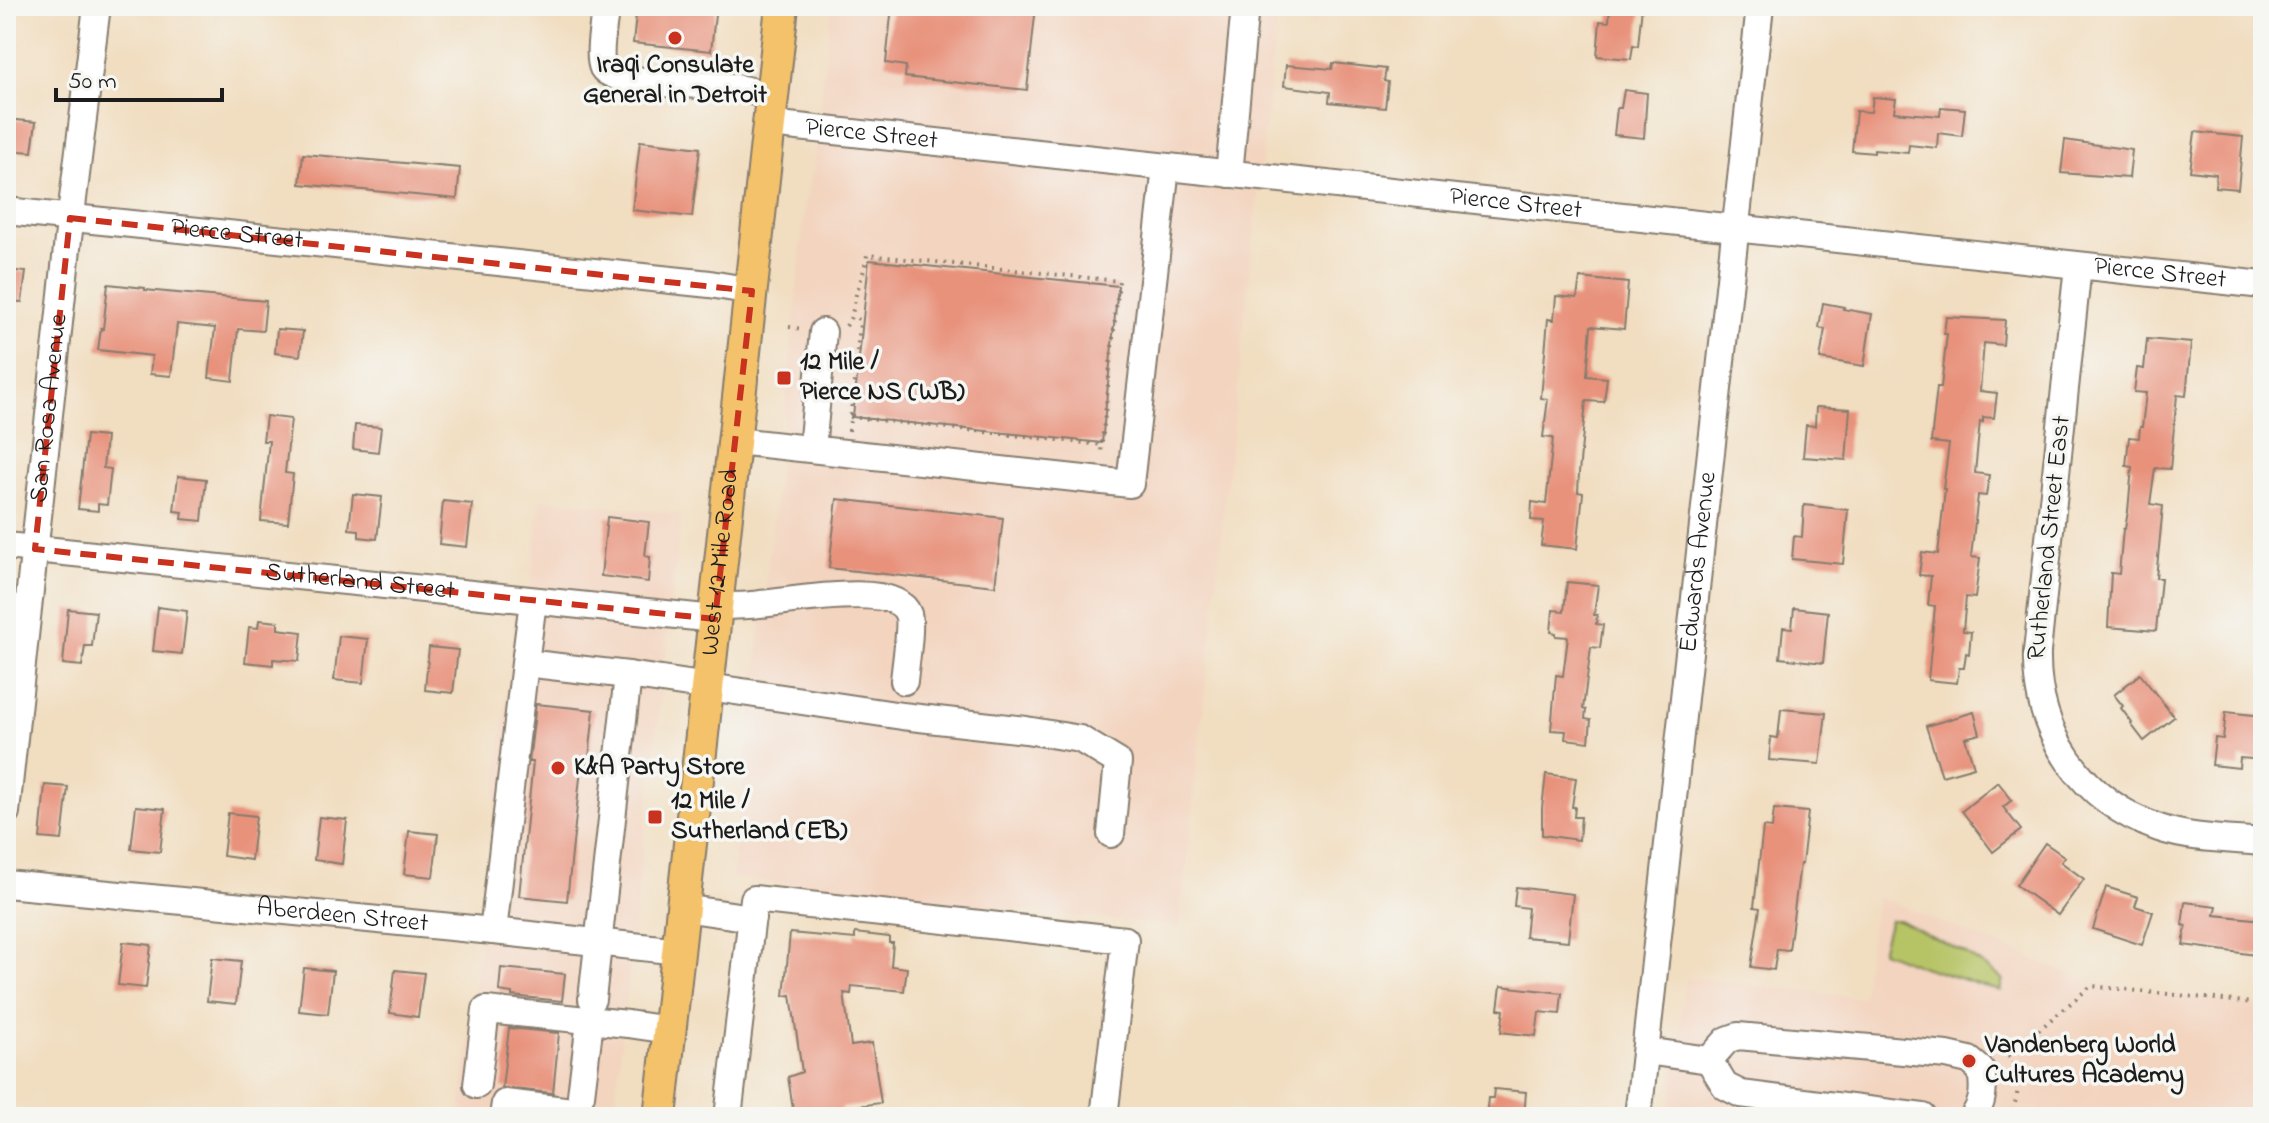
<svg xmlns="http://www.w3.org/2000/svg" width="2269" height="1123" font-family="'Indie Flower',sans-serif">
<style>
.built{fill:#f3d4bf}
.green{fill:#b6c466;stroke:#697041;stroke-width:2}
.building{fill:#e8927c}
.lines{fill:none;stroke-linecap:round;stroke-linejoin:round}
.minor-casing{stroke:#867c6e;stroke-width:30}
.major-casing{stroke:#867c6e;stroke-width:36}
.path{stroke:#867c6e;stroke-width:4;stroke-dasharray:2 6;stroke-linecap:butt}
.minor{stroke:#fff;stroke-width:26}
.major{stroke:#f4c26a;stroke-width:32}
.marked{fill:none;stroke:#c8321e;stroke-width:6;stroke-dasharray:16 10;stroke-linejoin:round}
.poi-dot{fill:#c8321e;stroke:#f6f6f2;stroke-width:3}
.labels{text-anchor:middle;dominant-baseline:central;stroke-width:7;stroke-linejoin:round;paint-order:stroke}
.poi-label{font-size:26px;font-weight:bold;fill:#1c1c1c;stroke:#f6f6f2;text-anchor:start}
.street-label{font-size:26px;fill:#1c1c1c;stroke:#f6f6f2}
</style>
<rect width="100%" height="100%" fill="#f6f6f2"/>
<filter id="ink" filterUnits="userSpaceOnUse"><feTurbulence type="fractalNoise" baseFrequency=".0125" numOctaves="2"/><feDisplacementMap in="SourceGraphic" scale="16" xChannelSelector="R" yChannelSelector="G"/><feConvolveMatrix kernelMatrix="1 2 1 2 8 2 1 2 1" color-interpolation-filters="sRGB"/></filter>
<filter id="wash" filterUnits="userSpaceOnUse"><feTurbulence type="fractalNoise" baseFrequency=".006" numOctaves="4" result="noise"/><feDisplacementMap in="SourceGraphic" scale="32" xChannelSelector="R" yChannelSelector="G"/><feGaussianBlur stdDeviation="1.8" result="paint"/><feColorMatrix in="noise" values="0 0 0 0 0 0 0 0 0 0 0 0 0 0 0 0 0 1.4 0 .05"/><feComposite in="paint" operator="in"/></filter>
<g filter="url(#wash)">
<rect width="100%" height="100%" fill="#f1ddbf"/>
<g class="built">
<polygon points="831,6 1278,6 1180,927 732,878 783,430 806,201 813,170"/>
<polygon points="540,499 681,514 613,1117 460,1117 518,589 530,590"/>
<polygon points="1877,896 2092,983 2263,1006 2263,1117 1669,1117 1686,977 1862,998"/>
</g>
<polygon class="green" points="1890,920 1899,920 1965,953 2003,979 2000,991 1923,967 1881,951"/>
<g id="blocks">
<g class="building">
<polygon points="637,6 716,6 711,51 633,43"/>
<polygon points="892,6 1036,6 1027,90 905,77 906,66 886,63"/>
<polygon points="1610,6 1642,6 1638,46 1633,45 1631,59 1597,56 1600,21 1609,22"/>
<polygon points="1333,63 1386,69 1384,81 1388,82 1385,108 1329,102 1330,92 1284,86 1286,65 1332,69"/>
<polygon points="1624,90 1647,93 1644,138 1614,135 1617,108 1621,108"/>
<polygon points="1873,97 1896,99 1894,112 1940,116 1941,107 1965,109 1962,136 1938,133 1937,148 1909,145 1908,153 1874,150 1874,153 1852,151 1856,111 1871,112"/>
<polygon points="6,119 36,122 32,152 6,150"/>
<polygon points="2195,132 2243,137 2238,189 2215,187 2216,174 2190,171"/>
<polygon points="2065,140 2132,150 2129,178 2061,173"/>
<polygon points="640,141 700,148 692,217 632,210"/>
<polygon points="303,154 460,168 457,199 300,184"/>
<polygon points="869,260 1118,286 1102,443 853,417"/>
<polygon points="6,270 26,272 22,302 6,301"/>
<polygon points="1580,278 1628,283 1624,329 1591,326 1587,376 1607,378 1604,402 1586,401 1579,473 1578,492 1583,493 1577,549 1541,545 1544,521 1531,520 1532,502 1546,504 1553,438 1543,437 1548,399 1541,398 1548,319 1554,320 1556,296 1577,298"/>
<polygon points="108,284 145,288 145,290 266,301 263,331 238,329 233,381 209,378 215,328 177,324 171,376 150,374 152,356 98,350 101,328 103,329"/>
<polygon points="1823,303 1844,307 1843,309 1872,314 1864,366 1820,359 1825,329 1819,328"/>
<polygon points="1946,317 2005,320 2003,345 1984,343 1980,391 1997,393 1994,418 1983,417 1983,422 1980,421 1975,473 1989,475 1986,496 1978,495 1971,557 1980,558 1975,598 1966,597 1963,631 1971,632 1969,654 1966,653 1964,668 1959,668 1957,683 1928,680 1935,606 1928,605 1931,576 1919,575 1922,552 1938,554 1945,489 1943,489 1949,444 1931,442 1937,387 1941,387 1947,334 1944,334"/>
<polygon points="277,329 303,331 300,356 275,353"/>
<polygon points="2147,339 2191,343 2186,396 2177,395 2170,469 2155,468 2150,504 2163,506 2156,578 2161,578 2156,631 2108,627 2111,573 2119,574 2123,529 2125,529 2128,511 2132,467 2126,466 2129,437 2139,438 2140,427 2142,427 2146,393 2134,392 2137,368 2144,369"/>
<polygon points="1816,407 1850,409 1846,460 1803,457 1806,425 1815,426"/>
<polygon points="266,416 291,419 285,473 293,474 288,523 261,521 269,441 263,441"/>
<polygon points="355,425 381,427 378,452 353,449"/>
<polygon points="86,435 106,437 103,468 111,469 107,505 98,504 98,511 78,509"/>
<polygon points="178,476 206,479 202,521 182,519 183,512 174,511"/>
<polygon points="353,494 382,497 377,539 359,537 359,530 349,529"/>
<polygon points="837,499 1003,518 995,586 829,568"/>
<polygon points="443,501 472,504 467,547 439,544"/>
<polygon points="1804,505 1848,510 1843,564 1792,559 1794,536 1802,537"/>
<polygon points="607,517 649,522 645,556 650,557 648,582 601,576"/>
<polygon points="1567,582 1598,585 1594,615 1597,615 1596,624 1603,625 1600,648 1591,647 1583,709 1586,710 1585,719 1591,720 1589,742 1565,739 1566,731 1551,730 1556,675 1563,676 1568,637 1556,636 1556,633 1551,632 1553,610 1564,611"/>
<polygon points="158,607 187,611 182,654 153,651"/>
<polygon points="1794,608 1828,612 1823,663 1780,658 1783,627 1792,628"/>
<polygon points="68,609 96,612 92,646 85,646 82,666 63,664"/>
<polygon points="259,620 278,622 278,629 302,632 299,661 273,659 273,665 245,662 249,627 258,628"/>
<polygon points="339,636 368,639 363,683 334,680"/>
<polygon points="429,647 458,650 453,693 425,690"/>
<polygon points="2140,674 2174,717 2144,741 2131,724 2132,723 2121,708 2123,706 2114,695"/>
<polygon points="536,704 594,710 588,768 581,768 567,901 519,896 533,762 529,762"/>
<polygon points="1781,709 1826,713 1820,764 1769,760 1771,737 1778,738"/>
<polygon points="1974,712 1980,734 1965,738 1974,767 1942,776 1926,726"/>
<polygon points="2226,712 2263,716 2263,760 2240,758 2239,768 2212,765 2215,738 2223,739"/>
<polygon points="1546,774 1576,778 1572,807 1575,807 1574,817 1581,817 1579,840 1542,835 1542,808"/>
<polygon points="1998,782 2012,800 2003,807 2021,830 1993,852 1962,811"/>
<polygon points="45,785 68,787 62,840 40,838"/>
<polygon points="136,806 165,809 160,852 131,849"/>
<polygon points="1774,809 1808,812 1802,864 1800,864 1789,950 1777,949 1774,970 1751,967 1760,908 1754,907 1763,827 1772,828"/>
<polygon points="228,813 256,816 251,860 223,856"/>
<polygon points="319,817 347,820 342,864 314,860"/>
<polygon points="409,831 438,834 433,877 404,874"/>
<polygon points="2045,843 2065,857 2061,862 2084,879 2058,915 2016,885"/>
<polygon points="1516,887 1573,894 1568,941 1525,937 1528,908 1514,906"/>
<polygon points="2106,887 2138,897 2135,906 2153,912 2142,945 2093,929"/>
<polygon points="2185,902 2217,906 2215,915 2263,920 2263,956 2183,945 2186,926 2182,925"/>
<polygon points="790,933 855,939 855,933 889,937 889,943 893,943 891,966 907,968 904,991 852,986 851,994 844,993 851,1046 872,1043 881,1103 841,1108 842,1117 794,1115 788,1077 802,1072 791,995 784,996"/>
<polygon points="123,942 151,945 146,988 118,985"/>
<polygon points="212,958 241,961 236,1004 207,1001"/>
<polygon points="304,968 333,971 328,1014 299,1011"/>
<polygon points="501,968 565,974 562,1001 512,996 512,993 499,991"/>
<polygon points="395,970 424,973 418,1017 390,1013"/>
<polygon points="1501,986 1562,993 1560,1014 1539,1012 1536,1036 1501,1032 1504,1010 1498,1009"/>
<polygon points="509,1028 559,1033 553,1093 502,1088"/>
<polygon points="1494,1089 1526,1092 1524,1117 1486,1117 1488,1098 1493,1098"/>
</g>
</g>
</g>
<g filter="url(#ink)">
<use href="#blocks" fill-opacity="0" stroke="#867c6e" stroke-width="2"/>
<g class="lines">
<g class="minor-casing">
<g id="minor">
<path d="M606 6C604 21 597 55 603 68 612 85 708 84 730 87 744 89 759 93 773 96"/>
<path id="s1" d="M770 124 2263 285"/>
<polyline points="1229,174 1245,6"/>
<path id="s2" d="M6 211 710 284 752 291"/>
<path d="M2078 266 2037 652C2035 733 2082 801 2159 828 2191 839 2229 839 2263 842"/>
<polyline points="736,441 1130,484 1166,167"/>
<polyline points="812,449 823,332"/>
<path id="s3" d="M6 546 715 619"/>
<polyline points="533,601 525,663 628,675"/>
<path d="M717 606C731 606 746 606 760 604 789 602 896 580 908 614 912 624 905 668 904 681"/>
<path id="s4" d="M6 812 68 239 97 6"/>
<path id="s5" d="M6 884 493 931 679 951"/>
<polyline points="683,908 752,918"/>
<polyline points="493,931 525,663"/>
<polyline points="592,999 628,675 902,716 1026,730 1080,739 1118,762 1111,834"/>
<polyline points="1646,1051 1709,1060"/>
<path d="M1709 1060 1727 1040 1738 1036 1947 1055 1969 1060 1981 1070C1984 1088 1984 1102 1973 1117"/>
<polyline points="1709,1060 1725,1086 1741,1094 1923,1117"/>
<polyline points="477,1085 486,1010 628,1024 669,1030"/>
<polyline points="581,1095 590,1021"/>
<polyline points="503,1117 505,1103 581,1112 585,1117"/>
<polyline points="728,1117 754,899 1125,940 1104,1117"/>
<path id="s6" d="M1638 1117 1760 6"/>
</g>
</g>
<g class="major-casing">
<g id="major">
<path id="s7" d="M660 1117 782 6"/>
</g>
</g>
<g class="path">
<path d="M846 326C855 313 853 301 858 288 862 277 865 267 867 255L1119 281 1101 452"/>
<polyline points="789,327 802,329"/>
<polyline points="850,417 1102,445"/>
<polyline points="849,431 860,323 855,313"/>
<path d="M1988 1043C1996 1047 2005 1051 2011 1058 2023 1073 2018 1102 2009 1117"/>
<polyline points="2008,1056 2091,986 2263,1004"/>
</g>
<use href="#minor" class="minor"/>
<use href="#major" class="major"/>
</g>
</g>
<path class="marked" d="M70 218 752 291 715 619 35 549Z"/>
<g class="poi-dot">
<circle cx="675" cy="38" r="8"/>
<rect x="776" y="370" width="16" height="16" rx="4"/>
<circle cx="558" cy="768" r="8"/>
<rect x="647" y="809" width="16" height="16" rx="4"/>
<circle cx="1969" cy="1061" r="8"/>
</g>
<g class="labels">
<g class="poi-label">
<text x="675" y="66" text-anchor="middle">Iraqi Consulate<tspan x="675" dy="30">General in Detroit</tspan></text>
<text x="800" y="363">12 Mile /<tspan x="800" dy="30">Pierce NS (WB)</tspan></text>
<text x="574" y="768">K&amp;A Party Store</text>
<text x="671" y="802">12 Mile /<tspan x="671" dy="30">Sutherland (EB)</tspan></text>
<text x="1985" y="1046">Vandenberg World<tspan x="1985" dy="30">Cultures Academy</tspan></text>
</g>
<g class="street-label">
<text stroke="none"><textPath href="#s1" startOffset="102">Pierce Street</textPath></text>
<text stroke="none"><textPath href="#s1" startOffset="750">Pierce Street</textPath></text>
<text stroke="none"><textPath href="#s2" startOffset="232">Pierce Street</textPath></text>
<text stroke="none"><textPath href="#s1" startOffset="1398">Pierce Street</textPath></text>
<text stroke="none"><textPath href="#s4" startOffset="406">San Rosa Avenue</textPath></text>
<text transform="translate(2050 538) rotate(-84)">Rutherland Street East</text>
<text stroke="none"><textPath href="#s7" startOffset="558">West 12 Mile Road</textPath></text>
<text stroke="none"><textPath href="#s6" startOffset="558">Edwards Avenue</textPath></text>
<text stroke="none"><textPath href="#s3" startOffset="356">Sutherland Street</textPath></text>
<text stroke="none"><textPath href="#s5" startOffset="338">Aberdeen Street</textPath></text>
</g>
</g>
<rect width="2269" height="1123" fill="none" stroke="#f6f6f2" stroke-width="32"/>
<path d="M56 88v12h166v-12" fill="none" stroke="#1c1c1c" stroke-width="4"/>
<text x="68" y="88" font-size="24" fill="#1c1c1c" stroke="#f6f6f2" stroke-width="6" paint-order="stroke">50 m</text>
</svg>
